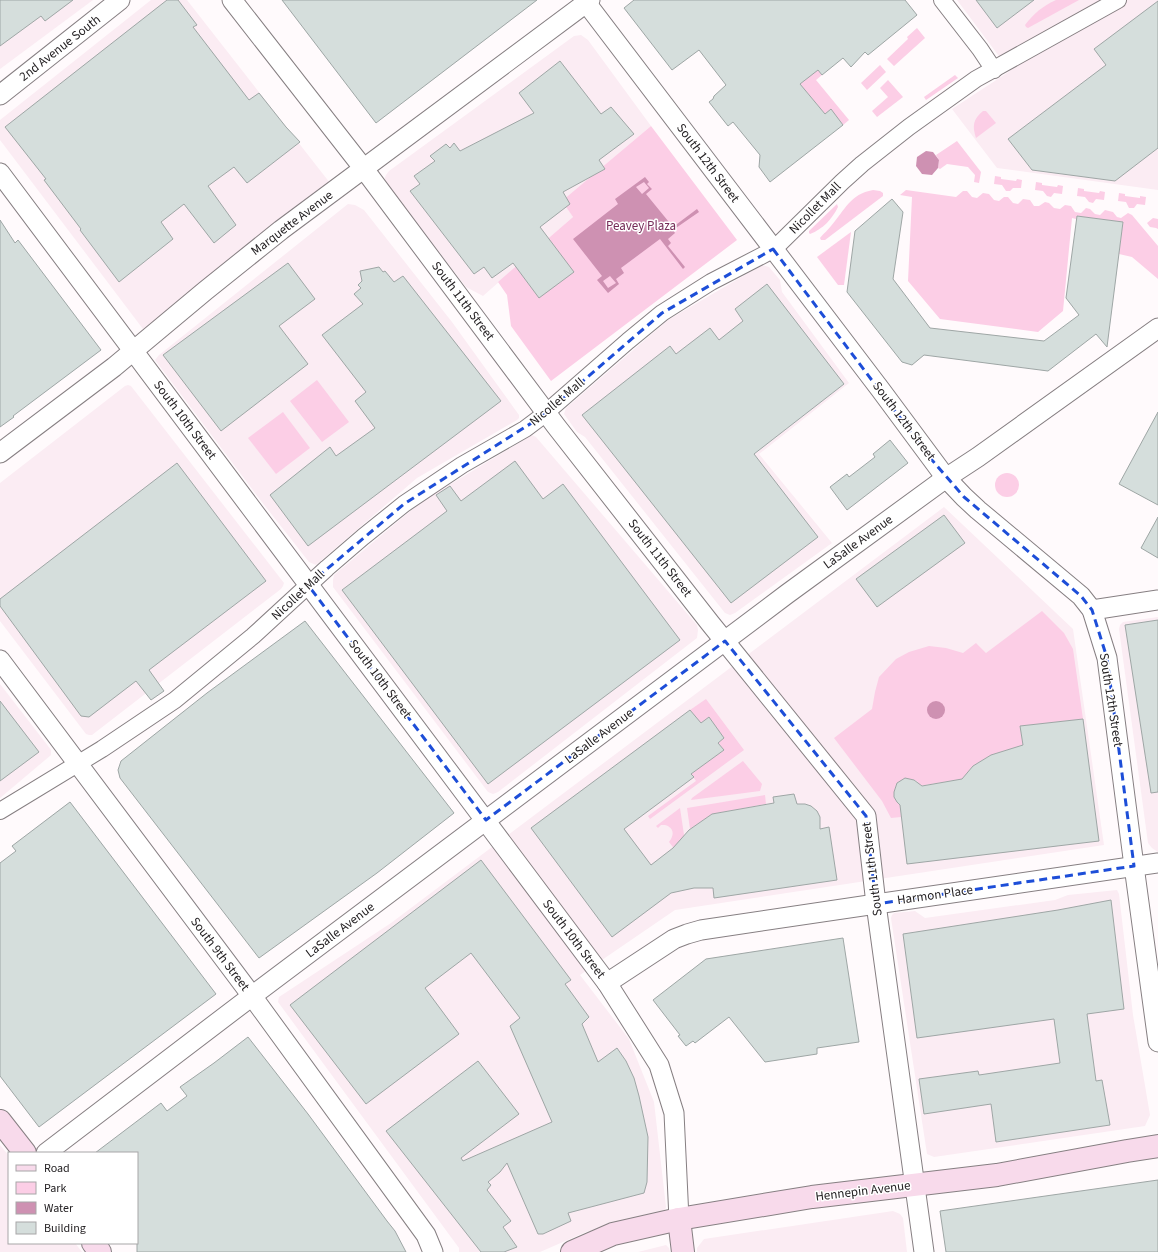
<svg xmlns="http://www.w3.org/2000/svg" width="1158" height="1252" font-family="'Source Sans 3',sans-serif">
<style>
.built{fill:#fbecf3}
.green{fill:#fccee6}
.water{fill:#ce91b2;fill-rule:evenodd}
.building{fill:#d5dedc;stroke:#9ea6a5}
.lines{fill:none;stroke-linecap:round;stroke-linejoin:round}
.minor-casing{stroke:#867f82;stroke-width:18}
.tertiary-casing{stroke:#867f82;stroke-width:21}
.secondary-casing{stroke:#867f82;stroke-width:24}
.minor{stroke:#fff;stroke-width:16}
.tertiary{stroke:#fff;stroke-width:19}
.secondary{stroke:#f8daeb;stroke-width:22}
.marked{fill:none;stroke:#1d4ed8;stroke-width:3;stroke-dasharray:8 5;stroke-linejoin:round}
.labels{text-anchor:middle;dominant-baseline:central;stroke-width:3;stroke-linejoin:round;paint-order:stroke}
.street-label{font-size:13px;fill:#242123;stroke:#fff}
.park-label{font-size:13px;fill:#742b57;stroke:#fff}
</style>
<rect width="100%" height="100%" fill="#fffafc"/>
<g class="built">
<polygon points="0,0 93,0 0,69"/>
<polygon points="151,0 187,0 330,183 143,329 0,140 0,120"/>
<polygon points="957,0 1158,0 1158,190 997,168 952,109 1010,71"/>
<polygon points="581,35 588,40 651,126 563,201 573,217 483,296 466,287 384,180 386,175 389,171 574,36"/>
<polygon points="348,204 355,205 364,210 452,322 519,415 519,418 517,420 417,478 316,565 309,562 258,497 155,360 159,355"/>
<polygon points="762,265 769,267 780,280 782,292 849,383 759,454 832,543 735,613 730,615 725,613 585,437 577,432 564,414 566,408 668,320"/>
<polygon points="128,385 131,386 284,583 283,586 281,589 92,735 89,735 86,734 0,621 0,483 125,386"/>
<polygon points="532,435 536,437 697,625 698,630 697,638 498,792 493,794 488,792 333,587 333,580 334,575 421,502"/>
<polygon points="944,507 1073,629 1104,845 675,910 580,975 629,1039 654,1102 666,1207 664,1212 660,1215 586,1232 540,1252 459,1252 459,1248 278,1002 279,997 391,923"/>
<polygon points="1158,617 1158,852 1152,848 1148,843 1119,629 1120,625 1123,622"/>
<polygon points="0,684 48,746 51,750 51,755 0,798"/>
<polygon points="1117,890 1119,894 1133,1015 1150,1115 1145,1126 934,1157 927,1154 891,918 892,915 894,913 915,911 925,918 1055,900 1068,895"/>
<polygon points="0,1145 9,1156 9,1243 75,1243 82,1252 0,1252"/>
<polygon points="893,1211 900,1214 903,1218 907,1252 697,1252 697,1248 704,1239"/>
<polygon points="666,1245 669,1248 670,1252 638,1252"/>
</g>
<g class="green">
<path d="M1056 0H1079L1028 28 1026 27 1025 25C1034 13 1043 6 1056 0Z"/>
<polygon points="917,28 925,38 894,66 887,59 908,39 907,37"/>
<polygon points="880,65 886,72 867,90 861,83"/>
<polygon points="815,66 822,75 816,80 849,120 843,125 831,110 825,114 800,84 807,78"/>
<polygon points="955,75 958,78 926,100 924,97"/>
<polygon points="888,80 903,97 877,117 872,111 888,97 880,88"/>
<path d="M983 111H986L996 123 976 138C972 126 973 119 983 111Z"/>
<polygon points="651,126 737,240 551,381 511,326 507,295 498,282 573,217 562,201"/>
<polygon points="957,141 981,172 979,183 974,182 975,175 968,167 947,164 940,169 938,168 939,160 936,155"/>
<polygon points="995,176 1001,177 1001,179 1016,181 1017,179 1022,180 1021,188 1013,188 1010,191 1006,191 1002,185 994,184"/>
<polygon points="1036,182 1042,183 1042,185 1057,187 1058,185 1063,186 1062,194 1054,193 1051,197 1047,196 1043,191 1035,190"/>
<polygon points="1078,188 1084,189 1084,191 1099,193 1100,191 1105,192 1104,200 1096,199 1093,203 1089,202 1085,197 1077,196"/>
<path d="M873 190 880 191 883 193V196L829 237 825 240H821L820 238C824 233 828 230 831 226 845 210 850 194 873 190Z"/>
<polygon points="906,190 956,197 963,191 967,191 972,197 977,198 983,193 989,194 994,200 999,201 1004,197 1008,197 1013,203 1018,204 1023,199 1030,200 1034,206 1039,206 1045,202 1049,203 1054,208 1060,209 1065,205 1071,206 1075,212 1081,213 1086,208 1090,209 1095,214 1100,215 1105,210 1113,212 1117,217 1121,218 1128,213 1132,215 1158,246 1158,279 1132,257 1119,254 1123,222 1077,216 1076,219 1072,218 1063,311 1038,332 940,319 908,281 912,197 900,195"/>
<polygon points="1119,193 1125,194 1125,196 1140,198 1140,196 1146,197 1145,205 1137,204 1134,208 1129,208 1126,202 1118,201"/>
<path d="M837 204 838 207C832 219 823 229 810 234L809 233V231Z"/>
<polygon points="1153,218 1158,219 1158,229 1156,228 1150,227 1147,223"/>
<polygon points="851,232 844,285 838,285 817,257"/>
<polygon points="317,380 349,422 322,442 290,401"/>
<polygon points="283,412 310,448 276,474 248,438"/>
<circle cx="1007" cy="485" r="12"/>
<path d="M1042 611 1064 633 1073 649 1083 719 1020 726 1023 745 991 755 973 766 962 779 919 786 918 782C910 777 905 779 897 783 893 791 893 798 900 805L901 817 891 818 882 801 834 738 872 709 875 692 879 677 896 659 909 652 929 646 946 648 963 653 976 643 986 653Z"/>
<polygon points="706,699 744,750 650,819 648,816 696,781 691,774 724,750 718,743 724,738 709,718 701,723 690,710"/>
<polygon points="743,761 762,784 760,791 691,800 692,798"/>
<polygon points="765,795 766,804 712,814 690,829 687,808"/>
<path d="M680 808 689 868 669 842C674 836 675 828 665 825H661L658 828 656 826Z"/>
</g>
<g class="water">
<polygon points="926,151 933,152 939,160 938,168 932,175 922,174 916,166 917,157"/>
<path d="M645 177 649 182 647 184 652 189 646 194 673 227 697 209 699 212 673 230 675 233 668 239 671 243 668 246 685 267 683 269 660 239 621 268 624 273 616 279 619 284 608 293 597 280 602 276 573 239 618 204 615 199ZM644 182 649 188 642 194 636 187ZM610 276 616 283 608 288 603 281Z"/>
<circle cx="936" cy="710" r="9"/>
</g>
<g class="building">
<polygon points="0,0 73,0 45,21 41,16 0,46"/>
<polygon points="167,0 178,0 197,25 193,27 249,100 259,93 286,127 300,142 247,183 234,167 208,186 236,225 214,243 184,204 161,222 173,239 119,282 80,230 81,229 44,180 46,179 5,127"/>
<polygon points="282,0 537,0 376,123"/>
<polygon points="634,0 905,0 917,15 868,55 865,52 851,67 843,58 822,75 818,70 800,84 825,114 831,109 843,125 770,182 759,167 760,155 733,122 728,126 709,102 713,99 714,96 726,85 699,50 672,70 624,8"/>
<polygon points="976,0 1034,0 997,28"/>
<polygon points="1158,1 1158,148 1115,181 1032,170 1008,139 1106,65 1094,49"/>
<polygon points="560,61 601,114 611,107 634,134 599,160 605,169 563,192 570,204 540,227 574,272 539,298 513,263 492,278 484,267 474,274 410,191 420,184 414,176 435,161 430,156 446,144 450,148 454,143 460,151 534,113 519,93"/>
<polygon points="892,199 903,212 893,279 930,328 1044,341 1079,315 1066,298 1077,216 1123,222 1107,347 1096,334 1048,371 924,355 912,365 902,362 847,292 855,231"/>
<polygon points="0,220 15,243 18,240 101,350 13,416 14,417 0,427"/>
<polygon points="288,263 315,299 279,326 308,364 221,431 163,355"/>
<polygon points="379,267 383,272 385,271 394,282 403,276 501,401 308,546 270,495 330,447 336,456 375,428 355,401 366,392 322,335 363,304 354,294 361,288 358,285 362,281 360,271"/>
<polygon points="767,284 844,384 754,454 818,537 731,603 582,415 670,346 676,354 710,328 719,340 743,321 735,309"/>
<polygon points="1158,412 1158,505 1119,484"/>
<polygon points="890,440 908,463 847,510 830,487 847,474 849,477 875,457 873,454"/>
<polygon points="515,461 543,499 563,484 680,640 488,784 342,590 447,511 436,495 450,486 461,501"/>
<polygon points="177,463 266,581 149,670 164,691 151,700 136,681 89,717 81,716 0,606 0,599"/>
<polygon points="944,515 965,543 877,607 856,579"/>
<polygon points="1158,517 1158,558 1141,548"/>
<polygon points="1158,620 1158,792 1151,793 1125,625"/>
<polygon points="305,621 454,813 377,873 259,958 120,778 118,770 121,761 207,693"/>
<polygon points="0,701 39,752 0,781"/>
<polygon points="690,710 701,723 709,717 724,738 718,743 724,750 691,774 694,777 624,829 651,865 673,848 689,830 712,814 774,803 773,797 794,794 797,804 805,804 811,806 817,811 820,817 820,829 829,827 837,880 714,898 713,888 694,888 671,893 612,937 531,828"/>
<polygon points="1083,719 1099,841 907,864 900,805 897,802 894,797 894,792 897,783 905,778 914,780 922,786 962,779 973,766 991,755 1023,745 1020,726"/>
<polygon points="70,802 216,994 39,1127 0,1076 0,863 16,851 12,846"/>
<polygon points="481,860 571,980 565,984 589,1017 582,1024 598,1062 617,1048 626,1061 634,1078 639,1096 648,1137 647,1182 644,1193 568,1213 571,1221 543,1234 538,1234 507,1163 500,1172 488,1182 491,1185 487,1190 511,1221 503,1227 517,1247 504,1252 481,1252 386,1131 478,1061 519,1114 461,1158 463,1161 552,1122 510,1026 520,1018 471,953 425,988 459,1034 366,1104 290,1005"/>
<polygon points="1111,900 1124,1009 1087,1014 1096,1081 1102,1080 1110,1125 996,1142 991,1104 924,1114 919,1079 978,1071 979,1075 1060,1063 1054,1019 917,1038 903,934 1058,910"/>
<polygon points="843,938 859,1042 817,1048 817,1054 765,1062 729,1017 695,1043 693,1041 686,1046 678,1036 680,1035 653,1000 706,959"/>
<polygon points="248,1037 308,1114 387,1221 395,1231 406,1252 137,1252 137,1153 95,1153 161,1103 167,1111 187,1096 180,1087 214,1063"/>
<polygon points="1158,1180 1158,1252 946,1252 940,1211"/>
</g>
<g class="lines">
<g class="minor-casing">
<g id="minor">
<polyline points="942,0 980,49 994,70"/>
<polyline points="0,811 102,749 175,700 253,636 327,568 363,537 404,504 462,465 525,429 541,417 628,341 662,313 711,282 769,252 779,244 842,182 862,164 909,127 976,79 1118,0"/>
</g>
</g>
<g class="tertiary-casing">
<g id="tertiary">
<polyline points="232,0 364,169 556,426 710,623 866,816 876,904 924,1252"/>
<polyline points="584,0 880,389 946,478 964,497 978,510 1081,596 1092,610 1107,658 1134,866 1158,1042"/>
<polyline points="0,95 120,0"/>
<polyline points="0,173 607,983 659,1065 674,1113 679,1219"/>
<polyline points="0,453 114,367 205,291 281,230 590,0"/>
<polyline points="1092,610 1158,600"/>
<polyline points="0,660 252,996 426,1235 433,1252"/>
<polyline points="607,983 674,939 687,934 701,930 876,904 1158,863"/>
<polyline points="46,1153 252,996 787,594 946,478 978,457 1158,328"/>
</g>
</g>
<g class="secondary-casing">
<g id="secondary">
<polyline points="0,1121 25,1153"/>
<polyline points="679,1219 683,1252"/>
<polyline points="93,1243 100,1252"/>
<polyline points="572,1252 613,1234 679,1219 812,1197 997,1175 1127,1151 1158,1146"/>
</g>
</g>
<use href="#minor" class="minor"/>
<use href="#tertiary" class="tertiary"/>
<use href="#secondary" class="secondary"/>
</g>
<path class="marked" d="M773 249 932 460 964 497 1081 596 1092 610 1107 658 1134 866 876 904 866 816 725 641 486 820 308 585 404 504 541 417 662 313Z"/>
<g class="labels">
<g class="street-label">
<text transform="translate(60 48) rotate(-38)">2nd Avenue South</text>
<text transform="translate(708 163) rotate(53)">South 12th Street</text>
<text transform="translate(815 208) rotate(-45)">Nicollet Mall</text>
<text transform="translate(292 223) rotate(-37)">Marquette Avenue</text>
<text transform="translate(463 301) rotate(53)">South 11th Street</text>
<text transform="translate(557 402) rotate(-40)">Nicollet Mall</text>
<text transform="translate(185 420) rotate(53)">South 10th Street</text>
<text transform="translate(904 421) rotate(53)">South 12th Street</text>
<text transform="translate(858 542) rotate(-36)">LaSalle Avenue</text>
<text transform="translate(660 558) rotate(52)">South 11th Street</text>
<text transform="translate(298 595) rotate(-43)">Nicollet Mall</text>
<text transform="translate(380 679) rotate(53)">South 10th Street</text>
<text transform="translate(1111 700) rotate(81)">South 12th Street</text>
<text transform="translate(599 736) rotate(-37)">LaSalle Avenue</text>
<text transform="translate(872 869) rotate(-97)">South 11th Street</text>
<text transform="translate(935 895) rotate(-8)">Harmon Place</text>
<text transform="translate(340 930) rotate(-37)">LaSalle Avenue</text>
<text transform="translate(574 939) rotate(53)">South 10th Street</text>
<text transform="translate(220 954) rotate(53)">South 9th Street</text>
<text transform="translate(863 1191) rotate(-7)">Hennepin Avenue</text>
</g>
<g class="park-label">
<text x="641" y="226">Peavey Plaza</text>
</g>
</g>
<rect x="8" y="1152" width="130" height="92" fill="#ffffff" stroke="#a7a6a7"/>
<rect x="16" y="1165" width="20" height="6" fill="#f8daeb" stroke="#a7a6a7"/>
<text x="44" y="1172" font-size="12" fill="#242123">Road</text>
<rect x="16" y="1182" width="20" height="12" fill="#fccee6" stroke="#a7a6a7"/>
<text x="44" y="1192" font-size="12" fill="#242123">Park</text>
<rect x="16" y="1202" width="20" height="12" fill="#ce91b2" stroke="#a7a6a7"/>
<text x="44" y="1212" font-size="12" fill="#242123">Water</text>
<rect x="16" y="1222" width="20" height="12" fill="#d5dedc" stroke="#a7a6a7"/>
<text x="44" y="1232" font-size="12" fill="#242123">Building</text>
</svg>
